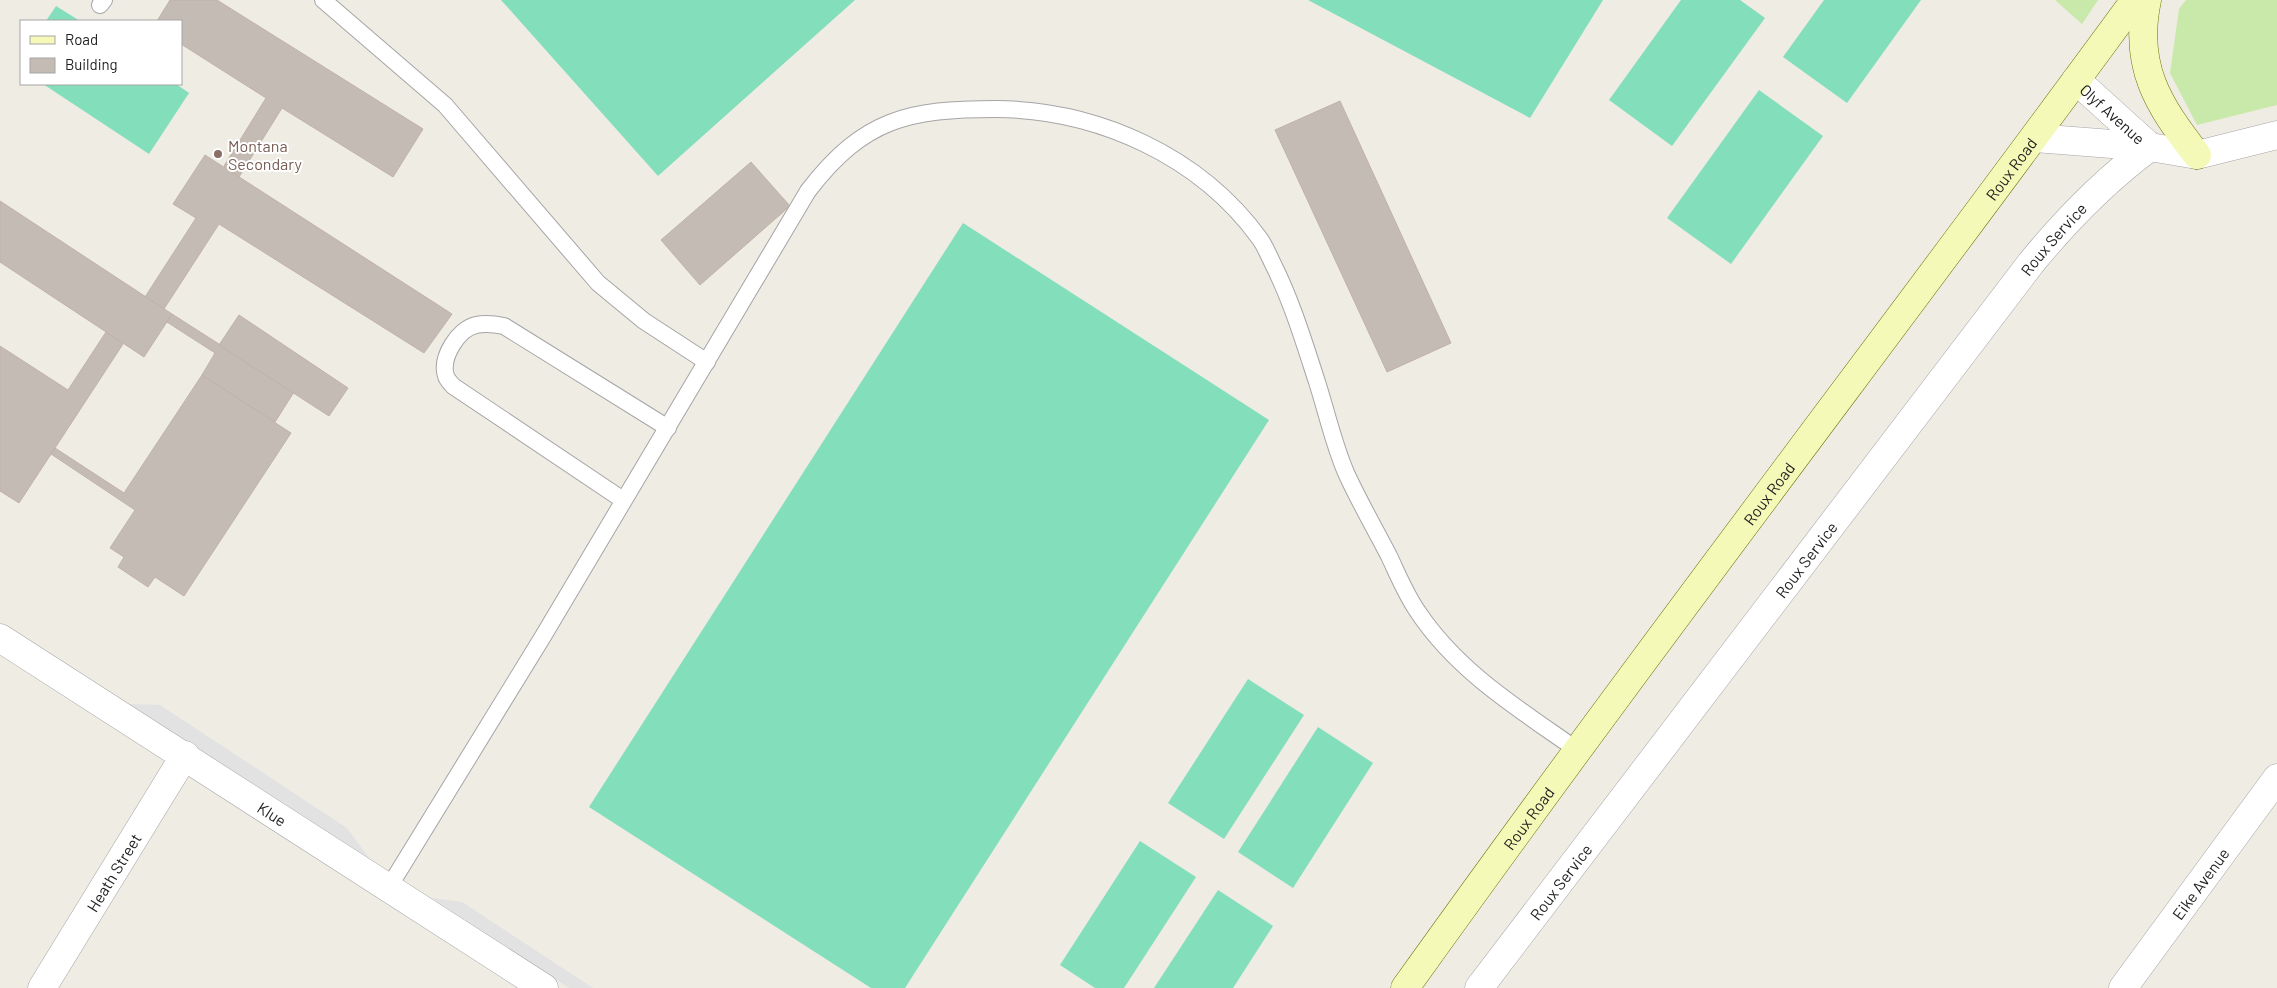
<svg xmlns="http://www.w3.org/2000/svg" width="2277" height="988" font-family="Barlow,sans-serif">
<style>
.grass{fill:#c8e9aa}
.pitch{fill:#83debc}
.parking{fill:#e2e2e2}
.building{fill:#c4bbb4;stroke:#c1b2a7}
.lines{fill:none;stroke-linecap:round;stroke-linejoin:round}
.lane-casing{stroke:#a5a5a5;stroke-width:18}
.street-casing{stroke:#a5a5a5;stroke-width:29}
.secondary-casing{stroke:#677506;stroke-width:29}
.lane{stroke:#fff;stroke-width:16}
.street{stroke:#fff;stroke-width:28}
.secondary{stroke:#f5f9b8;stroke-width:28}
.education-dot{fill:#8d6e63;stroke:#fff;stroke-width:2}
.labels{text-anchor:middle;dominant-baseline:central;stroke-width:4;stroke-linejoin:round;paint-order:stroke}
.street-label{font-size:16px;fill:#1e1e1e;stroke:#fff}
.education-label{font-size:16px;fill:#785e54;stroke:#fff;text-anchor:start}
</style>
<rect width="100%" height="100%" fill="#efece4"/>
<g class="grass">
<polygon points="2055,0 2098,0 2082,24"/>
<polygon points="2186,0 2277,0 2277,105 2197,125 2170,73 2179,9"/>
</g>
<g class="pitch">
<polygon points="501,0 855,0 658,176"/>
<polygon points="1308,0 1603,0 1530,118"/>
<polygon points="1681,0 1740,0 1765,18 1672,146 1609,100"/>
<polygon points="1824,0 1921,0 1847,103 1783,57"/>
<polygon points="56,6 80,21 46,21"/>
<polygon points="43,84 176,84 189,93 149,154"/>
<polygon points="1759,90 1823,136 1731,264 1667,218"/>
<polygon points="963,223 1269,420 905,988 871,988 589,807"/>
<polygon points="1248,679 1304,715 1224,839 1168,803"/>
<polygon points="1318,727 1373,763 1293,888 1238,852"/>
<polygon points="1140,841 1196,877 1124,988 1095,988 1060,965"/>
<polygon points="1218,890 1273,926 1233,988 1154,988"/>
</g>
<g class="parking">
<polygon points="129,704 160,705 347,828 369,858"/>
<polygon points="432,898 462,902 593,988 569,988"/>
</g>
<g class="building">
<polygon points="170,0 217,0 423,129 393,177 282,108 239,177 224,166 266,98 181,44 181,21 157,21"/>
<polygon points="1340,101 1451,343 1387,372 1275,130"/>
<polygon points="205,155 452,314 424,353 219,224 164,309 145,297 196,218 173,204"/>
<polygon points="751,162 790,206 700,285 661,240"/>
<polygon points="0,201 172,314 144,357 0,262"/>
<polygon points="172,314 294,392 275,422 202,375 215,353 167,322"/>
<polygon points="239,315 348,388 329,416 219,345"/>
<polygon points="106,332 123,344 19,503 0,491 0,346 68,390"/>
<polygon points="202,375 291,433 184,596 155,577 148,587 118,567 124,557 110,548 135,510 51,454 55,448 124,493"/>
</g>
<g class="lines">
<g class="lane-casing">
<g id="lane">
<polyline points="323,0 445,105 598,283 644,321 707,362"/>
<polyline points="100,5 104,0"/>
<path d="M623 500 453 386C451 383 447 380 446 376 440 358 458 329 476 325 485 323 494 324 504 326L668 428"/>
<path d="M389 887 542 638 808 191C864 118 909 109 997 109 1098 110 1200 156 1260 239 1265 246 1269 256 1273 264 1292 302 1304 342 1317 382 1327 413 1334 446 1347 475 1360 503 1375 529 1389 556 1398 575 1406 595 1418 612 1458 672 1519 709 1577 750"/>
</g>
</g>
<g class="street-casing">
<g id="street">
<path id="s1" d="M2076 80 2150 147"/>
<polyline points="2035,138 2150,147 2197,155 2277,135"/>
<path id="s2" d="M0 638 544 988"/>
<path id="s3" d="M42 988 185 755"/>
<path id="s4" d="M1479 988 2031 263C2067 219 2104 181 2150 147"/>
<path id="s5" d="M2123 988 2277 778"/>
</g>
</g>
<g class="secondary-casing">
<g id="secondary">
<path d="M2147 0C2133 66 2158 105 2197 155"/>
<path id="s6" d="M1405 988C1643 655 1893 330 2135 0"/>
</g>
</g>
<use href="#lane" class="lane"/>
<use href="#street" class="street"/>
<use href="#secondary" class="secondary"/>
</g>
<circle class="education-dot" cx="218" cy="154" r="5"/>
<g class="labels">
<g class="street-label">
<text stroke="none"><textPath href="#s1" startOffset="50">Olyf Avenue</textPath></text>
<text stroke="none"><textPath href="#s6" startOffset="1019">Roux Road</textPath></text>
<text stroke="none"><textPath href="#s4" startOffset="944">Roux Service</textPath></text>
<text stroke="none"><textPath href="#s6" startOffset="614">Roux Road</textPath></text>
<text stroke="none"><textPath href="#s4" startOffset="539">Roux Service</textPath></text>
<text stroke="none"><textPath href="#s2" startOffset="324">Klue</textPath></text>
<text stroke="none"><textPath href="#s6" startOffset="210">Roux Road</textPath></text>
<text stroke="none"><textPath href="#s3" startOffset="136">Heath Street</textPath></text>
<text stroke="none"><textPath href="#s4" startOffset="134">Roux Service</textPath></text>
<text stroke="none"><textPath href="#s5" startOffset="130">Eike Avenue</textPath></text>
</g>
<g class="education-label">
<text x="228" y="145">Montana<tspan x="228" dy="18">Secondary</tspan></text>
</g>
</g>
<rect x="20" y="20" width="162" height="65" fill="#ffffff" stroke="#a5a5a5"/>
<rect x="30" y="36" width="25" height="8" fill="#f5f9b8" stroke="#a5a5a5"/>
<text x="65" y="45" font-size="15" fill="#1e1e1e">Road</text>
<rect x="30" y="58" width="25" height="15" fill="#c4bbb4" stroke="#a5a5a5"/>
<text x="65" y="70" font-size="15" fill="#1e1e1e">Building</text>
</svg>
